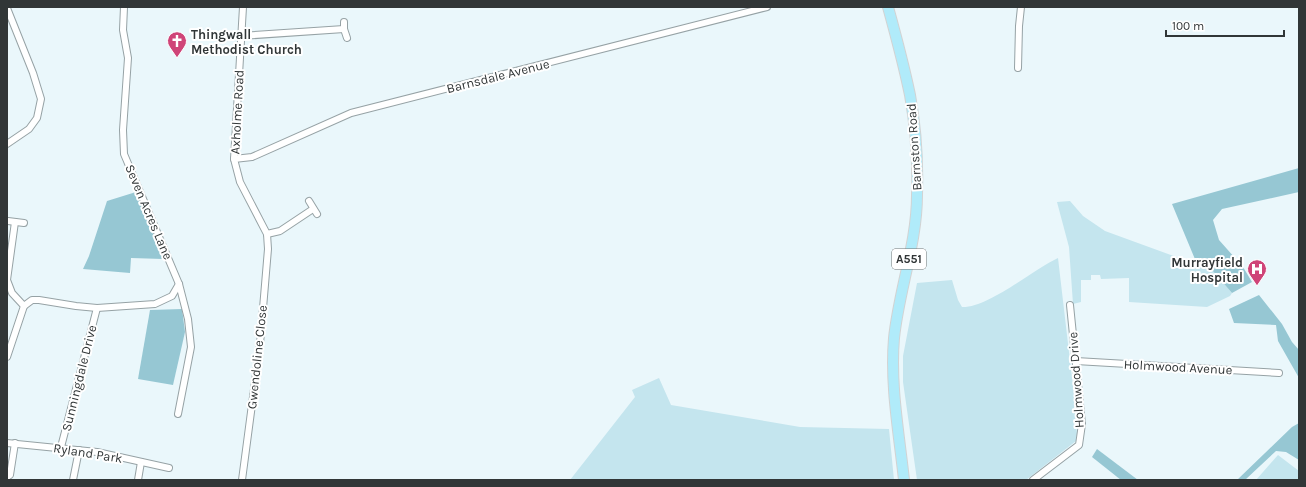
<svg xmlns="http://www.w3.org/2000/svg" width="1306" height="487" font-family="Karla,sans-serif">
<style>
.green{fill:#c4e5ee}
.forest{fill:#96c7d3}
.lines{fill:none;stroke-linecap:round;stroke-linejoin:round}
.street-casing{stroke:#96a2a5;stroke-width:8}
.primary-casing{stroke:#d2d3d3;stroke-width:12}
.street{stroke:#fff;stroke-width:6}
.primary{stroke:#b0ebfa;stroke-width:10}
.labels{text-anchor:middle;dominant-baseline:central;stroke-width:4;stroke-linejoin:round;paint-order:stroke}
.shield{fill:#fff;stroke:#6f7273;stroke-width:1}
.shield-label{font-size:12px;font-weight:bold;fill:#313637}
.poi-label{font-size:13px;font-weight:bold;fill:#313637;stroke:#fff;text-anchor:start}
.street-label{font-size:13px;fill:#313637;stroke:#fff}
</style>
<rect width="100%" height="100%" fill="#eaf7fb"/>
<g class="green">
<polygon points="1070,201 1083,216 1105,231 1212,270 1232,293 1230,296 1207,307 1129,302 1129,278 1101,279 1100,275 1091,275 1091,280 1081,280 1081,302 1073,304 1069,247 1057,202"/>
<path d="M1058 258 1074 395 1077 434 1076 441 1026 480H917L903 382V356L917 283 952 280 958 300 962 307C987 308 1033 270 1058 258Z"/>
<polygon points="659,378 671,405 800,427 889,429 894,480 570,480 635,397 632,390"/>
<polygon points="1278,455 1299,471 1299,480 1256,480"/>
</g>
<g class="forest">
<polygon points="1299,168 1299,192 1222,209 1213,220 1219,240 1243,267 1252,282 1232,293 1212,270 1197,264 1172,204"/>
<polygon points="136,192 163,259 131,258 130,273 83,269 89,256 107,201"/>
<polygon points="1259,295 1282,324 1292,342 1299,350 1299,378 1278,341 1276,325 1234,323 1229,309"/>
<polygon points="182,309 185,332 173,385 138,379 150,310"/>
<polygon points="1299,423 1299,460 1286,452 1276,451 1245,480 1237,480 1292,427"/>
<polygon points="1097,449 1138,480 1121,480 1092,457"/>
</g>
<g class="lines">
<g class="street-casing">
<g id="street">
<polyline points="124,7 123,30 128,58 123,130 124,154 179,284 188,319 191,347 178,414"/>
<polyline points="7,8 33,73 41,99 37,118 29,129 7,144"/>
<polyline points="344,22 344,29 347,38"/>
<polyline points="241,36 344,29"/>
<polyline points="1018,68 1019,26 1021,7"/>
<polyline points="234,159 252,157 351,113 767,7"/>
<polyline points="309,201 317,214"/>
<polyline points="8,221 24,223"/>
<polyline points="267,234 280,231 313,209"/>
<polyline points="24,306 32,300 39,300 76,306 97,308 155,304 172,296 179,284"/>
<polyline points="7,357 24,306 12,293 7,280 15,222"/>
<polyline points="1076,361 1279,373"/>
<polyline points="7,443 97,452 169,468"/>
<polyline points="61,447 97,308"/>
<polyline points="7,477 10,475 15,443"/>
<polyline points="73,480 79,450"/>
<polyline points="138,480 141,462"/>
<polyline points="242,480 260,344 268,249 267,234 240,182 234,159 243,7"/>
<polyline points="1033,480 1079,445 1082,424 1070,305"/>
</g>
</g>
<g class="primary-casing">
<path id="primary" d="M888 7C896 36 904 66 910 95 916 128 918 162 917 195 917 243 899 290 894 338 890 385 899 433 904 480"/>
</g>
<use href="#street" class="street"/>
<use href="#primary" class="primary"/>
</g>
<defs>
<g id="church-pin" transform="scale(1)"><path d="M0 17L-7.5 6A9.5 9.5 0 1 1 7.5 6Z" fill="#cf4478" stroke="#fff"/><path d="M-1.2-6h2.4v3.5h3.3v2.4h-3.3V6h-2.4V-.1h-3.3v-2.4h3.3Z" fill="#fff"/></g>
<g id="hospital-pin" transform="scale(1)"><path d="M0 17L-7.5 6A9.5 9.5 0 1 1 7.5 6Z" fill="#cf4478" stroke="#fff"/><path d="M-5-5h3v3.5h4V-5h3V5h-3V1.5h-4V5h-3Z" fill="#fff"/></g>
</defs>
<g fill-rule="evenodd">
<use href="#church-pin" x="177" y="41"/>
<use href="#hospital-pin" x="1257" y="269"/>
</g>
<g class="labels">
<rect class="shield" x="892" y="249" width="34" height="20" rx="3"/>
<g class="shield-label">
<text x="909" y="259">A551</text>
</g>
<g class="poi-label">
<text x="191" y="34">Thingwall<tspan x="191" dy="15">Methodist Church</tspan></text>
<text x="1243" y="262" text-anchor="end">Murrayfield<tspan x="1243" dy="15">Hospital</tspan></text>
</g>
<g class="street-label">
<text transform="translate(498 76) rotate(-14)">Barnsdale Avenue</text>
<text transform="translate(237 112) rotate(-87)">Axholme Road</text>
<text transform="translate(914 147) rotate(-94)">Barnston Road</text>
<text transform="translate(149 212) rotate(67)">Seven Acres Lane</text>
<text transform="translate(257 357) rotate(-84)">Gwendoline Close</text>
<text transform="translate(1178 367) rotate(3)">Holmwood Avenue</text>
<text transform="translate(79 378) rotate(-76)">Sunningdale Drive</text>
<text transform="translate(1076 380) rotate(-94)">Holmwood Drive</text>
<text transform="translate(88 453) rotate(9)">Ryland Park</text>
</g>
</g>
<rect width="1306" height="487" fill="none" stroke="#313637" stroke-width="16"/>
<path d="M1166 30v6h118v-6" fill="none" stroke="#313637" stroke-width="2"/>
<text x="1172" y="30" font-size="12" fill="#313637" stroke="#ffffff" stroke-width="3" paint-order="stroke">100 m</text>
</svg>
